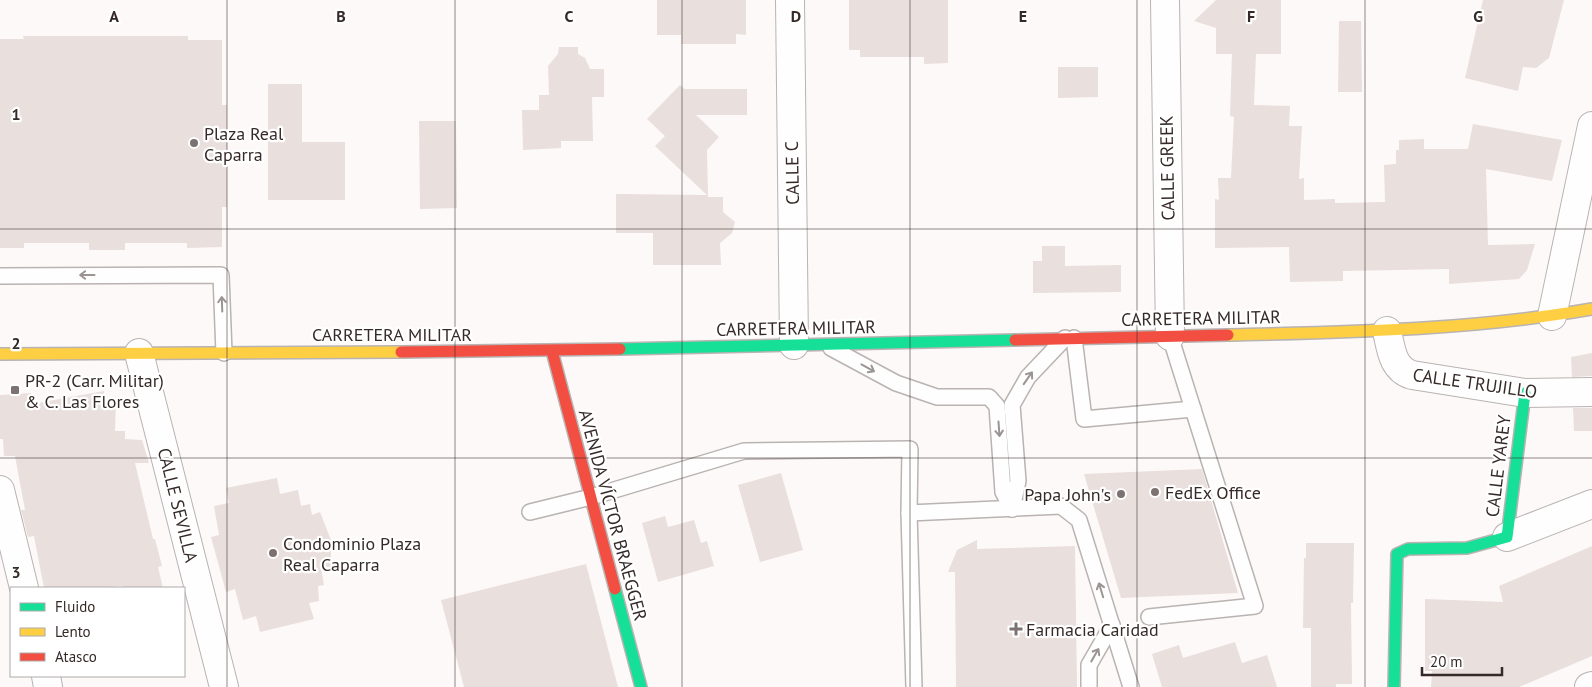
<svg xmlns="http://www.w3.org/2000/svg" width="1592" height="687" font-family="'PT Sans',sans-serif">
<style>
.building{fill:#e9dfdc}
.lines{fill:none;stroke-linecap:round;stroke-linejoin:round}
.lane-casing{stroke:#b9b3b2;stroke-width:18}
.street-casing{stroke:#b9b3b2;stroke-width:30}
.fast-casing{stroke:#b9b3b2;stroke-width:14}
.slow-casing{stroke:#b9b3b2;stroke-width:14}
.jam-casing{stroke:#b9b3b2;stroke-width:14}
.lane{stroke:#fffefe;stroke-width:15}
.street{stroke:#fffefe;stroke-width:28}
.fast{stroke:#16e098;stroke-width:11}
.slow{stroke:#ffcf43;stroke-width:11}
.jam{stroke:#f24e42;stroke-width:11}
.oneway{stroke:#9a9493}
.grid{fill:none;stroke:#352a28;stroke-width:1;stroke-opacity:0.55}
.poi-dot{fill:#7b7271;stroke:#fff;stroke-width:2}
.labels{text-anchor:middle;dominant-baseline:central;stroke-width:4.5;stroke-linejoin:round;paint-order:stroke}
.poi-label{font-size:18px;fill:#352a28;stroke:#fff;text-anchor:start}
.street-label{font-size:18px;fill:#352a28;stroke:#fff}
.grid-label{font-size:16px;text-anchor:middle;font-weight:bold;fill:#352a28;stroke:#fff;stroke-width:4.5;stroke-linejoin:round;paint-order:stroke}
</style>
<rect width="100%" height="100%" fill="#fdf9f8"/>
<g class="building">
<polygon points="657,0 746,0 746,35 736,34 736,44 681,44 681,35 657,35"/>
<polygon points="849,0 948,0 948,63 924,64 924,57 860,57 860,50 849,50"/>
<polygon points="1216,0 1281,0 1281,54 1256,54 1254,105 1290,106 1289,126 1302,126 1299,179 1304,178 1304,200 1335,199 1335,203 1385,202 1384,165 1396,164 1396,150 1399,150 1399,140 1424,139 1424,149 1468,149 1473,124 1562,140 1552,181 1486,169 1488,245 1535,244 1527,270 1519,279 1449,284 1449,269 1343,271 1343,281 1290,282 1289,247 1215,248 1215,199 1219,200 1218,178 1231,178 1234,117 1230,116 1232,54 1216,54 1216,28 1194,21"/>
<polygon points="1483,0 1564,0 1549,58 1536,68 1523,67 1518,91 1465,78"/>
<polygon points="1339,21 1361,21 1362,92 1338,92"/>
<polygon points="23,36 188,36 188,40 222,40 222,105 227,105 227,207 222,207 222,247 187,248 187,243 125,243 125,250 89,250 89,243 24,243 24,248 0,248 0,39 24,39"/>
<polygon points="559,47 578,47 578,54 585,58 590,69 604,69 604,97 592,97 593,141 561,141 561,148 523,150 522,110 539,110 539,95 549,95 548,66 558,54"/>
<polygon points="1058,67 1098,67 1098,97 1058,98"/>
<polygon points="268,84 302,84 302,142 345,142 345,200 268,200"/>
<polygon points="680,85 685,89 747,89 747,115 696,115 719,137 707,150 708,197 723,197 723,212 735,222 732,233 720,243 721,265 653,265 653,233 616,233 616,194 707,195 655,146 665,136 647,119"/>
<polygon points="419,121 456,121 457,208 420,209"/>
<polygon points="1042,246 1065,246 1065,266 1121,265 1121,292 1033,293 1033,261 1042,261"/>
<polygon points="1592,353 1592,376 1572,377 1571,357"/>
<polygon points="104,391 104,401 116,401 115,431 125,431 125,439 142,440 149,463 135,463 153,539 155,539 162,566 158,567 163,588 123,588 122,586 97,588 44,588 34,536 28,537 21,510 25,510 15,456 4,456 3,439 0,439 0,395 31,393 32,404"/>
<polygon points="1573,408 1592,408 1592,431 1574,431"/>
<polygon points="1202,469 1238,593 1121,598 1084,474"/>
<polygon points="781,473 803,550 760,562 738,485"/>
<polygon points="277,478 280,494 298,490 301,506 310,504 312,515 320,512 331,540 331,567 321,568 324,585 318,586 319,601 309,603 314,619 260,632 256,616 243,620 235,589 226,592 211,537 219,535 214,506 229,503 226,488"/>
<polygon points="665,516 668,527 694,520 701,543 707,541 714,566 658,582 642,523"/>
<polygon points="977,540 977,549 1075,546 1077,687 956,687 955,572 948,572 957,550"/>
<polygon points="1306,543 1354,543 1353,603 1351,603 1352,684 1336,684 1336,687 1311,687 1311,628 1303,628 1304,558 1306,558"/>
<polygon points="1592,546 1592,656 1519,687 1431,687 1432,671 1425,671 1425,599 1503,602 1499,586"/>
<polygon points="586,564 618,687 464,687 441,600"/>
<polygon points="1235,642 1242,663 1267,655 1277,687 1162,687 1152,654 1179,645 1183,658"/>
</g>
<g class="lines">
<g class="lane-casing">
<g id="lane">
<polyline points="0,276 221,275 224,353"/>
<polyline points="1074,338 1084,419 1193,409"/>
<polyline points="831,348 896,383 937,397 989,397 997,406 1003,492 1012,509"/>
<polyline points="1012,509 1018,481 1012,405 1028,377 1065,338"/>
<polyline points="530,512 591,497 744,451 910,449 909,513 1061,506 1079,520 1131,687"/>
<polyline points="909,513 914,687"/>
<polyline points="1149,617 1255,606 1170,336"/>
<polyline points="1089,687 1089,665 1112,625"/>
</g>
</g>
<g class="street-casing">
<g id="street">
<polyline points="790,0 794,345"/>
<polyline points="1165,0 1170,336"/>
<polyline points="1552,316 1592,126"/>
<path d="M1387 331C1391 348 1392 369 1412 375L1525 393 1592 392"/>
<polyline points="139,353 224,687"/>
<polyline points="0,490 24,588"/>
<polyline points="1507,537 1592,504"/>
<polyline points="46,676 48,687"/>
<polyline points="1589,687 1592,686"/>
</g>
</g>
<g class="fast-casing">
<g id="fast">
<polyline points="620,349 1015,340"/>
<polyline points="615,589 641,687"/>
<polyline points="1394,687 1397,554 1408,549 1467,548 1507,537 1525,393"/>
</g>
</g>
<g class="slow-casing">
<g id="slow">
<path d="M1228 335C1349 332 1472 330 1592 309"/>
<polyline points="0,354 401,352"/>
</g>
</g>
<g class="jam-casing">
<g id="jam">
<polyline points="1015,340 1228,335"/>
<polyline points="552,351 615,589"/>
<polyline points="401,352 620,349"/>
</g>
</g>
<use href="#lane" class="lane"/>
<use href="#street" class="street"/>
<use href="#fast" class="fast"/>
<use href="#slow" class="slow"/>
<use href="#jam" class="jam"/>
</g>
<defs><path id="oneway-shaft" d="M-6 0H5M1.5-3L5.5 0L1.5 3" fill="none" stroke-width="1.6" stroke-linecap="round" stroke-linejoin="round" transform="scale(1.25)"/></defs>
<g class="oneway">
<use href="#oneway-shaft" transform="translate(87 275) rotate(180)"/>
<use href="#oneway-shaft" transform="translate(222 304) rotate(-92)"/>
<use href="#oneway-shaft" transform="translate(868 368) rotate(29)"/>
<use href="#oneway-shaft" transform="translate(1028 378) rotate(-55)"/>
<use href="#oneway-shaft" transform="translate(999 429) rotate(86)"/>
<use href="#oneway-shaft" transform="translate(1101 590) rotate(-107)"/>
<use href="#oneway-shaft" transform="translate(1095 655) rotate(-60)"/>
</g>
<path class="grid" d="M227 0V687M455 0V687M682 0V687M910 0V687M1137 0V687M1365 0V687M0 229H1592M0 458H1592"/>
<g class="poi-dot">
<circle cx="194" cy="143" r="5"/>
<rect x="10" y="385" width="10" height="10" rx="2.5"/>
<circle cx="1155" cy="492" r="5"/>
<circle cx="1121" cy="494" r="5"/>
<circle cx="273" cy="553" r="5"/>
<path d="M1013.5 621.5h5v5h5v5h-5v5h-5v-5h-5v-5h5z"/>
</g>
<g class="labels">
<g class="poi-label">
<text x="204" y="133">Plaza Real<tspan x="204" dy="21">Caparra</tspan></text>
<text x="25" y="380">PR-2 (Carr. Militar)<tspan x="25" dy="21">&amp; C. Las Flores</tspan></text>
<text x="1165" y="492">FedEx Office</text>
<text x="1111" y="494" text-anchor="end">Papa John's</text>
<text x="283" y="543">Condominio Plaza<tspan x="283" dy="21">Real Caparra</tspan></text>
<text x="1026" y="629">Farmacia Caridad</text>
</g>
<g class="street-label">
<text transform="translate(1167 168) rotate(-91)">CALLE GREEK</text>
<text transform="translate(792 173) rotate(-91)">CALLE C</text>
<text transform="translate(1201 318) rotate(-1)">CARRETERA MILITAR</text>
<text transform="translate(796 328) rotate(-1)">CARRETERA MILITAR</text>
<text x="392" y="334">CARRETERA MILITAR</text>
<text transform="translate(1475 383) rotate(8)">CALLE TRUJILLO</text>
<text transform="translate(1498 466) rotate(-83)">CALLE YAREY</text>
<text transform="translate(178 505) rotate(76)">CALLE SEVILLA</text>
<text transform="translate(613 515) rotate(75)">AVENIDA VÍCTOR BRAEGGER</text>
</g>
</g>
<g class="grid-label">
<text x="114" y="22">A</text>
<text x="341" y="22">B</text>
<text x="569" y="22">C</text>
<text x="796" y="22">D</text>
<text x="1023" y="22">E</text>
<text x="1251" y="22">F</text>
<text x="1478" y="22">G</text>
<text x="16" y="120">1</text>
<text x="16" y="349">2</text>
<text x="16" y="578">3</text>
</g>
<rect x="10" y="587" width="175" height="90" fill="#ffffff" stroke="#aeaaa9"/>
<rect x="20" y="603" width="25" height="8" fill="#16e098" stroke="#aeaaa9"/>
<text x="55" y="612" font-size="15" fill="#352a28">Fluido</text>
<rect x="20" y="628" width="25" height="8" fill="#ffcf43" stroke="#aeaaa9"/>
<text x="55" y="637" font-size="15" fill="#352a28">Lento</text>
<rect x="20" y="653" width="25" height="8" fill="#f24e42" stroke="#aeaaa9"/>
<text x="55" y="662" font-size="15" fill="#352a28">Atasco</text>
<path d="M1422 667v8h80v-8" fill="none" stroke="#352a28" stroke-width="2.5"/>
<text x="1430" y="667" font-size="15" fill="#352a28" stroke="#ffffff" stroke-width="4" paint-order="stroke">20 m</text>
</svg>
